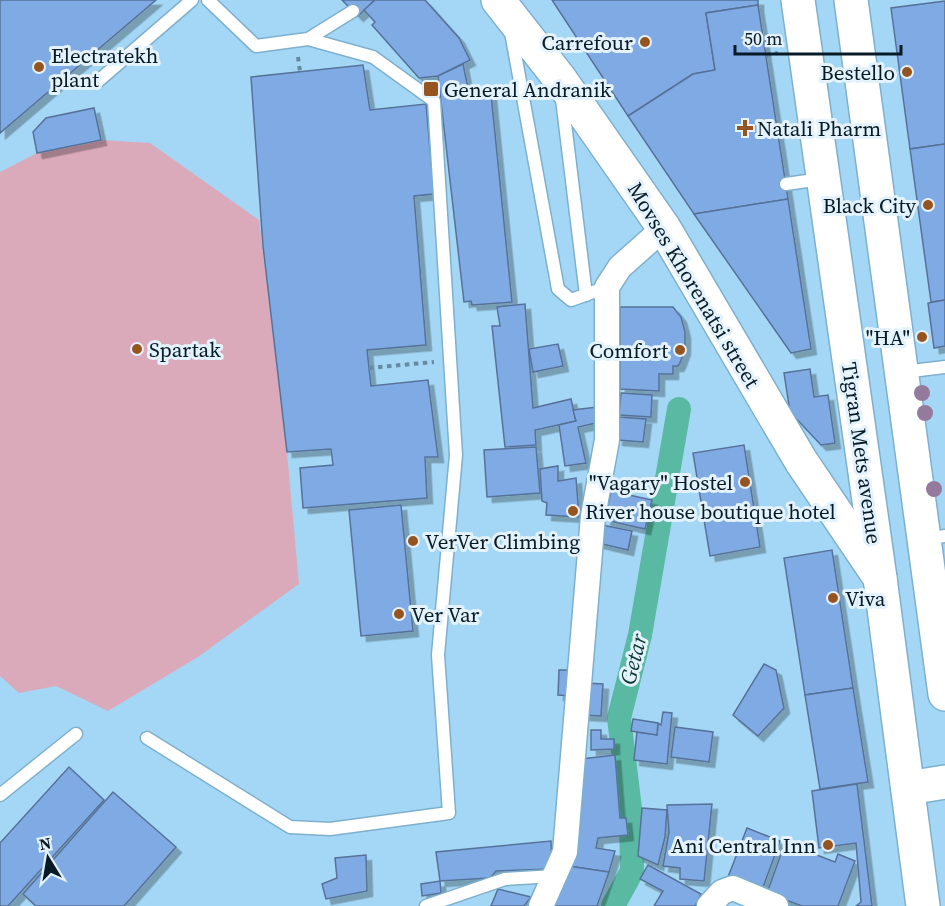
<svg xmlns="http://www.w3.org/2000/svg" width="945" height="906" font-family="'Source Serif 4',serif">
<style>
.green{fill:#daaabb}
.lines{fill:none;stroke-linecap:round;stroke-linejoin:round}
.canal{stroke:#5ab9a2;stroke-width:24}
.building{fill:#7faae4;stroke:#567299;stroke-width:1.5;filter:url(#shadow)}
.service-casing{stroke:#7eb0ce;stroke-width:15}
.minor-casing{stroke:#7eb0ce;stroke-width:27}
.secondary-casing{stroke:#7eb0ce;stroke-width:36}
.primary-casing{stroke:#7eb0ce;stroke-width:36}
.path{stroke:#648ba2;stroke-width:4;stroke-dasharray:4.5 4.5;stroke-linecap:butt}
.service{stroke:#fff;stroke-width:12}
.minor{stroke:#fff;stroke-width:24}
.secondary{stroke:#fff;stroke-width:33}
.primary{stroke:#fff;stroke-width:33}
.tree{fill:#947b9e}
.poi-dot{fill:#965520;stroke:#e3f2fc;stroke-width:2}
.labels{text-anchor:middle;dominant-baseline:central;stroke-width:6;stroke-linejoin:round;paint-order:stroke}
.poi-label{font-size:21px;fill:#071b26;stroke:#e3f2fc;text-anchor:start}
.street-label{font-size:21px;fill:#071b26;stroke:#e3f2fc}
.water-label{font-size:22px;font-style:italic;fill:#0d3930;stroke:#e3f2fc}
</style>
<defs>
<filter id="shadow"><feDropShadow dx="5.5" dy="5.5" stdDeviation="0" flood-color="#0004"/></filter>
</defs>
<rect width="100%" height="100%" fill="#a4d7f6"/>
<polygon class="green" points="101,140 150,143 259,220 287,452 299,584 198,657 108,711 56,686 19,693 0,676 0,172 37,153"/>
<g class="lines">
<polyline class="canal" points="613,906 632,871 631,817 619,718 640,635 679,409"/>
</g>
<g class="building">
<polygon points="0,0 156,0 0,133"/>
<polygon points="342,0 375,0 358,16"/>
<polygon points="375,0 425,0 459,38 470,60 438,76 419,78 372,25 375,22 364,10"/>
<polygon points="552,0 758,0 758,5 706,13 715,70 693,74 628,116"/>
<polygon points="945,1 945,144 910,149 891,8"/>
<polygon points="758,5 788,199 694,214 628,116 693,74 715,70 706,13"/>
<polygon points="463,64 470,98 491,94 512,302 472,305 471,301 464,302 438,76"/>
<polygon points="363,65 370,110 426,104 434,194 414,196 426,345 367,350 371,386 428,380 438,457 425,457 427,498 303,508 300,468 333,465 331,449 287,452 263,246 251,77"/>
<polygon points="94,108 101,140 37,153 33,132 46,118"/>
<polygon points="945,144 945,300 931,302 910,149"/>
<polygon points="788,199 811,349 791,353 694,214"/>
<polygon points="945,300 945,346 934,348 928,303"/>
<polygon points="525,304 533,408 571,399 576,421 535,430 536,445 505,447 492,326 500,326 497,307"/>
<polygon points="620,307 673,307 681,317 685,332 685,349 680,363 678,366 673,366 673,374 659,374 659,391 620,389"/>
<polygon points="558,344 563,366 533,372 529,349"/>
<polygon points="810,369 814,397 828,395 835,443 821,445 790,412 784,373"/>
<polygon points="621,393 652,395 651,417 619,415"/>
<polygon points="597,407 596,423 578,427 586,463 565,466 559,425 576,421 573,410"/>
<polygon points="619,417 646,419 643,442 617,440"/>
<polygon points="744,445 760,547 710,556 693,453"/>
<polygon points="536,447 540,493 487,497 484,450"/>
<polygon points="558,466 558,481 576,478 579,517 546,515 547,503 542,501 540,469"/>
<polygon points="611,491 652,500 645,529 605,520"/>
<polygon points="401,505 413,631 361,636 349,510"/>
<polygon points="602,525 632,531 628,550 598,543"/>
<polygon points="832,550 853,688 805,695 784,558"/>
<polygon points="764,664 776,670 784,708 758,736 733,715"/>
<polygon points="559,670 571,670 570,696 558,695"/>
<polygon points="586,683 603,684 601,716 584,715"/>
<polygon points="853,688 868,782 820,789 805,695"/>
<polygon points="663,712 672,713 667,764 634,760 637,732 657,735 658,723 661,725"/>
<polygon points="633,719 658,723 657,735 631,731"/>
<polygon points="675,727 713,732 709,762 671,757"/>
<polygon points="591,730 601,730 601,739 614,739 614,749 591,750"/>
<polygon points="615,755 620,818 626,818 628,835 598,838 596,848 615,851 609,872 568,866 581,759"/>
<polygon points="69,767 104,800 8,906 0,906 0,843"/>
<polygon points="857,784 872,906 856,906 861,902 856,843 819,848 812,791"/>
<polygon points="113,792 176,847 124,906 36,906 23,894"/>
<polygon points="712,804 704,881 680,879 680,868 663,866 669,832 667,805"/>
<polygon points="642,808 667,810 665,837 658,865 638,856"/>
<polygon points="747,828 780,841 762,890 728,877"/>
<polygon points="551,841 552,869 496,871 490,878 440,881 436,852"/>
<polygon points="785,843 835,862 838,854 855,861 838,906 802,906 767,893"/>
<polygon points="366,855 367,891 326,899 322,884 337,878 335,858"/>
<polygon points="648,865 701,894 695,906 654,906 663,891 640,879"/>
<polygon points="568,866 609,872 597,906 552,906"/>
<polygon points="440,881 441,893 422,896 421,884"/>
<polygon points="498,889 531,897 524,906 491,906"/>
</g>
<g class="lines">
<g class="service-casing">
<g id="service">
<polyline points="208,0 256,46 308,39 353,11"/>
<polyline points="511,32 558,289 571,300 607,287"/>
<polyline points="97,82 192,0"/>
<polyline points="562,99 586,295"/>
<polyline points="786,184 821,179"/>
<polyline points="903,372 945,367"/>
<polyline points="925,539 945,536"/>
<polyline points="147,738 290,827 330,829 449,813 438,655 456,455 434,101 373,57 308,39"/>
<polyline points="0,795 76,734"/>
<polyline points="426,906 505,879 555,876"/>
</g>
</g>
<g class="minor-casing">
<g id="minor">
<polyline points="541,906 565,852 593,516 607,440 607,287 620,267 664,228"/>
<polyline points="709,906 722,892 733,888 776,906"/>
</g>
</g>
<g class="secondary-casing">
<polyline id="secondary" points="498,0 560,79 664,228 801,461 880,578"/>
</g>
<g class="primary-casing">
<g id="primary">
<polyline points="798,0 880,578 923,906"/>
<polyline points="851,0 945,694"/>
<polyline points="908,788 945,782"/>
</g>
</g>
<g class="path">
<polyline points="766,55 778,53"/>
<polyline points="298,57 300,72"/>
<polyline points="369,368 434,362"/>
</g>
<use href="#service" class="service"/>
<use href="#minor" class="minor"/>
<use href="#secondary" class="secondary"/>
<use href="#primary" class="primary"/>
</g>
<g class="tree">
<circle cx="922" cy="393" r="8"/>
<circle cx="925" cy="413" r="8"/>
<circle cx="934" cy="489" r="8"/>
</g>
<g class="poi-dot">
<circle cx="645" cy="42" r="6"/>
<circle cx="39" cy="67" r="6"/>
<circle cx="907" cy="72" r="6"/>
<rect x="423" y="81" width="16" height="16" rx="3"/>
<path d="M742 119h6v6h6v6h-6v6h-6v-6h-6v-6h6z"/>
<circle cx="928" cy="205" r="6"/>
<circle cx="922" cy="337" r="6"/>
<circle cx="137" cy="349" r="6"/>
<circle cx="680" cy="350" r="6"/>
<circle cx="745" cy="482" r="6"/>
<circle cx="573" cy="511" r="6"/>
<circle cx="413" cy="541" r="6"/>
<circle cx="833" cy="598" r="6"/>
<circle cx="399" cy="614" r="6"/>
<circle cx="828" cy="845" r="6"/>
</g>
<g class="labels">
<g class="poi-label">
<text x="633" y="42" text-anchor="end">Carrefour</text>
<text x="51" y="55">Electratekh<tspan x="51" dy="24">plant</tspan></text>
<text x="895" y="72" text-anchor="end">Bestello</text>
<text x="444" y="89">General Andranik</text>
<text x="757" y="128">Natali Pharm</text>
<text x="916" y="205" text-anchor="end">Black City</text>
<text x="910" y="337" text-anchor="end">"HA"</text>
<text x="149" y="349">Spartak</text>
<text x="668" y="350" text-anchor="end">Comfort</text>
<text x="733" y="482" text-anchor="end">"Vagary" Hostel</text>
<text x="585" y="511">River house boutique hotel</text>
<text x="425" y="541">VerVer Climbing</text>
<text x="845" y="598">Viva</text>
<text x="411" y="614">Ver Var</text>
<text x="816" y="845" text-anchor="end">Ani Central Inn</text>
</g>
<g class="street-label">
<text transform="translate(694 285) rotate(59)">Movses Khorenatsi street</text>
<text transform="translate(862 453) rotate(82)">Tigran Mets avenue</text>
</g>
<g class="water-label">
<text transform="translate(633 659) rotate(-76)">Getar</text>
</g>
</g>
<g transform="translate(48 858) rotate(349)" stroke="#e3f2fc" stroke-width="4.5" paint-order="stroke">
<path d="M0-4.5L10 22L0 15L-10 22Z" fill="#071b26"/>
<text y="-9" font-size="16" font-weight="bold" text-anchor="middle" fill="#071b26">N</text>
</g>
<path d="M735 45v9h166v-9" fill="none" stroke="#071b26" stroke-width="3"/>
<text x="744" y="45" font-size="18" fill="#071b26" stroke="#e3f2fc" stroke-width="4.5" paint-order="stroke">50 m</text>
</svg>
